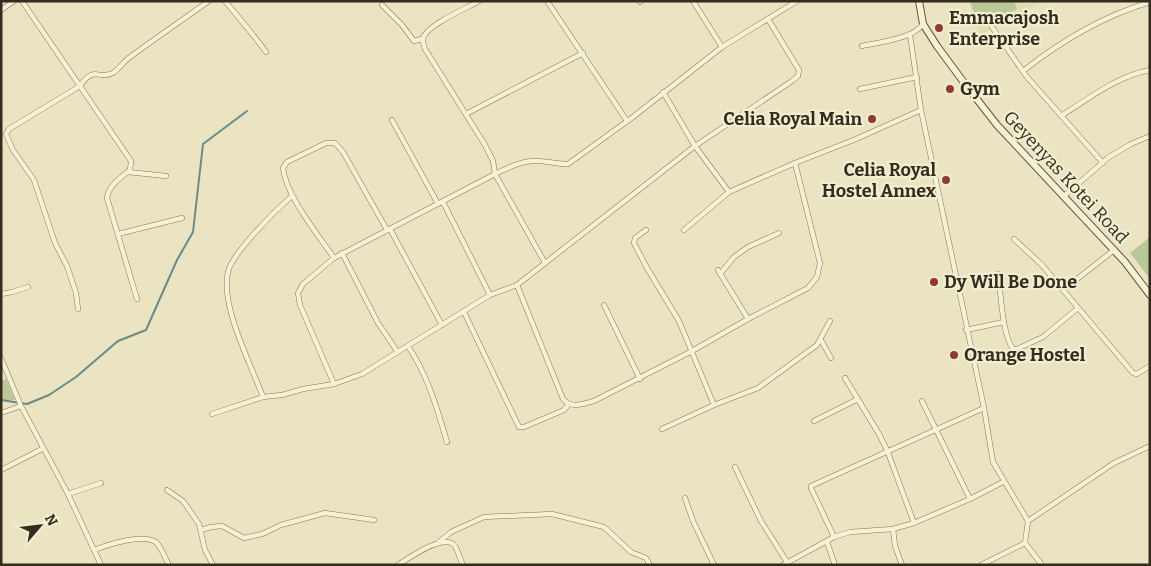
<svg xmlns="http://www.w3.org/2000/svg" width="1151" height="566" font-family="Bitter,serif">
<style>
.farmland{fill:#dfdeb0}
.green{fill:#bbc797}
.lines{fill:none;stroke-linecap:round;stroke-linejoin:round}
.stream{stroke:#6c8a87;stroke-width:2}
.street-casing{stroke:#83765b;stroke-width:5.5}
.secondary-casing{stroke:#65573e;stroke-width:8}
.street{stroke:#f6f1d5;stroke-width:4.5}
.secondary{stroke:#f6f1d5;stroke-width:6}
.poi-dot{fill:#8d3c2f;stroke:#f2eed1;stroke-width:2}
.labels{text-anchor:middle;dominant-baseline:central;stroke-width:4.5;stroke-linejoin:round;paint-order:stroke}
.poi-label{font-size:18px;font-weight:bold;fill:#342c1e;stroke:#f2eed1;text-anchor:start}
.street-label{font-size:18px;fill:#342c1e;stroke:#f2eed1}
</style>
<rect width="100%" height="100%" fill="#eae4c2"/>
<polygon class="farmland" points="963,1 970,1 979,27 1017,9 1014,1 1044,1 979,36 969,2 964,4"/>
<g class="green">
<polygon points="970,1 1014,1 1017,9 979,27"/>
<polygon points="1150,237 1150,279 1130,253"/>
<polygon points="6,379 15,400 1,401 1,381"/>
</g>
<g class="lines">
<polyline class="stream" points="1,400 27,404 49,395 76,377 118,341 146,330 177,260 193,232 203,144 247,111"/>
<g class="street-casing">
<g id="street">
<path d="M22 1 131 161 130 170C120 178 109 185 107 198L137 299"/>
<path d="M225 1C239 18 253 34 266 52"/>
<path d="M479 1C467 8 427 25 423 38 422 41 424 45 425 49L485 145 493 161 495 174 545 263"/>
<polyline points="547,1 627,121"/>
<polyline points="693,1 722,47"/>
<polyline points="640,2 641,1"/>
<polyline points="382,5 402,25 414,41 422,39"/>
<polyline points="1,10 14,1"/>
<polyline points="992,27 1027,77 1103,163"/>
<polyline points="910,35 921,110 984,408 993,462 1028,521 1025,543 1042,565"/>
<path d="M862 46C880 42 913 39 923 24"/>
<path d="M1023 71C1061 41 1103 16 1150 2"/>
<polyline points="860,89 917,77"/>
<polyline points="663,92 695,146 729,192"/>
<polyline points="466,114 583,53"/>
<path d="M1061 116C1088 99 1117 76 1150 70"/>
<polyline points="392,120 438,204"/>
<polyline points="128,172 166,176"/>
<path d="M292 196C277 209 232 253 228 272 220 306 251 364 263 397L282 395 303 389 334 384 362 374 490 295 517 285 695 146 792 81 798 76 799 70 768 19"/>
<polyline points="1064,196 1109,157 1131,144 1150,136"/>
<polyline points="443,202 490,295"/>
<polyline points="390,229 442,325"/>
<polyline points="646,230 635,238 634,243 647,268 679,321 714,405"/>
<polyline points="684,230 729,192 795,163 856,139 921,110"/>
<polyline points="118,234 182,218"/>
<polyline points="1014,239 1042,265 1133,373 1137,374 1150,366"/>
<polyline points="342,253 378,323 397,351"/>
<path d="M334 258C317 233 286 196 283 168L287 162 326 143H335L343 152 387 230"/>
<polyline points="718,270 748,319"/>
<polyline points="720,274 734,257 748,247 779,233"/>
<path d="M998 274C1001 293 1002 334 1013 349H1017L1043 337 1078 308"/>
<path d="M517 285 563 399C572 409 582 404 594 401L692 351 748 319 808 288 817 277 820 263 795 163"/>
<polyline points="1063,290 1114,250"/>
<polyline points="1,294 12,292 28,287"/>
<polyline points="604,305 640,379"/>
<path d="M78 309 76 293 67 266 55 243 34 180 13 150 6 134 9 129 80 86C94 65 98 80 113 73 119 69 124 61 130 57 156 38 182 20 209 1"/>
<polyline points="464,312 519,427 524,427 564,410 568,405"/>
<polyline points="966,330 1004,322"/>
<polyline points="821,340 831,358"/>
<path d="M408 346C428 376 437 408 447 442"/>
<polyline points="1,358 21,406 68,494 101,565"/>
<polyline points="845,378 879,434 887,450 914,523"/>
<path d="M334 384 300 305 298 293 303 284 334 258 495 174C508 168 522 160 536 161 547 161 557 164 568 164L633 117 722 47 797 1"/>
<polyline points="922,401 970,499"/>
<polyline points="1,413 21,406"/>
<polyline points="212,414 263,397"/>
<polyline points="814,421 858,399"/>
<polyline points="662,429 714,405 758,388 817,345 830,321"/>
<polyline points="735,467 761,521 787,562"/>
<polyline points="1,470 42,449"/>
<polyline points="167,490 183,501 199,524 205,550 213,565"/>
<polyline points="68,494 101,483"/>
<polyline points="685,498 693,521 714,565"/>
<polyline points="1028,521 1114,463 1150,446"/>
<polyline points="893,529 895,546 902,565"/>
<polyline points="201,530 211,527 222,526 244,538 262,534 281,525 325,513 374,520"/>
<polyline points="834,537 811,488 811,486 984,408"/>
<polyline points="439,542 451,532 484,517 552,514 604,527 631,552 646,558 650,565"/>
<polyline points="827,542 835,565"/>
<path d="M94 550C107 545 145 532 157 543 162 549 165 558 169 565"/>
<path d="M398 565C409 558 445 532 455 546 458 551 460 559 463 565"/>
<polyline points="783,565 834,537 850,532 893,529 914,523 970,499 1003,482"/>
<polyline points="981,565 1025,543"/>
</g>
</g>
<g class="secondary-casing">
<polyline id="secondary" points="919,1 923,24 937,46 965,84 997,125 1125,262 1150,295"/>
</g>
<use href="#street" class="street"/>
<use href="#secondary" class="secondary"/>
</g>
<g class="poi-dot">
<circle cx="939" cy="28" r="5"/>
<circle cx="950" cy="89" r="5"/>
<circle cx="872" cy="119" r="5"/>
<circle cx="946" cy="180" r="5"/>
<circle cx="934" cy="282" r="5"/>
<circle cx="954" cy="355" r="5"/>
</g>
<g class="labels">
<g class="poi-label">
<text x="949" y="18">Emmacajosh<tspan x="949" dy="21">Enterprise</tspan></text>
<text x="960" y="89">Gym</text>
<text x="862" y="119" text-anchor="end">Celia Royal Main</text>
<text x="936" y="170" text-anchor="end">Celia Royal<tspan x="936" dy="21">Hostel Annex</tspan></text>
<text x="944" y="282">Dy Will Be Done</text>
<text x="964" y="355">Orange Hostel</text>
</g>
<g class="street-label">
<text transform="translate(1066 177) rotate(47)">Geyenyas Kotei Road</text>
</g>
</g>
<rect width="1151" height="566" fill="none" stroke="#342c1e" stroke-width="5"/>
<g transform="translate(40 526) rotate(62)" stroke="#f2eed1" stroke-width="4" paint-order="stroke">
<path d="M0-4L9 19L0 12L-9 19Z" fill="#342c1e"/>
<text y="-8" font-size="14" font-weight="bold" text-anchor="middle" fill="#342c1e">N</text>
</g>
</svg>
